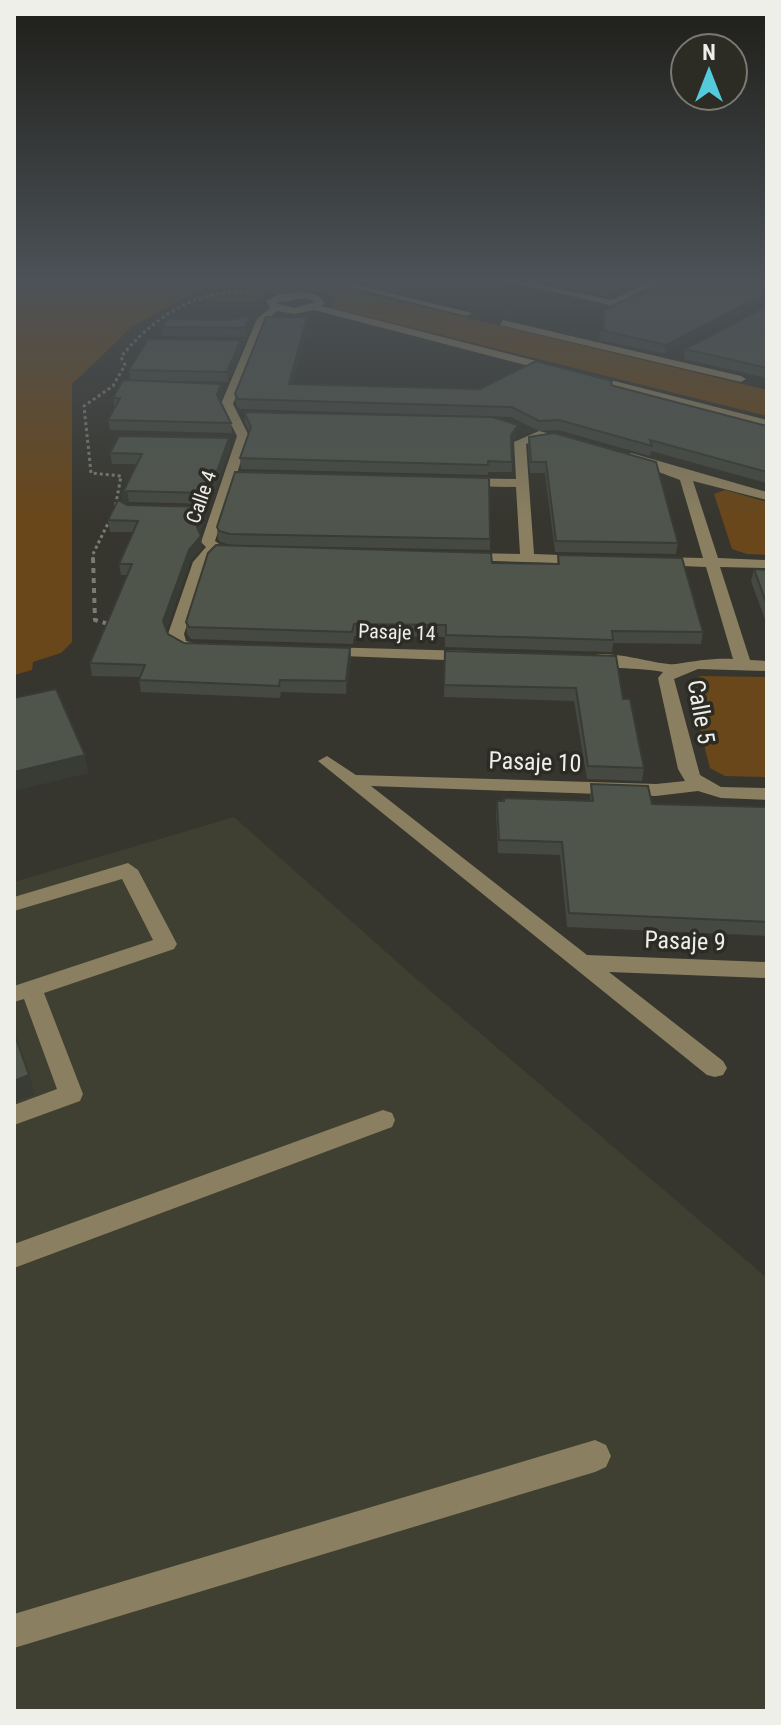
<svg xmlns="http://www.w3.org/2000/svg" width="781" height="1725" font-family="'Roboto Condensed',sans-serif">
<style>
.built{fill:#3f4031}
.green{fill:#69471a}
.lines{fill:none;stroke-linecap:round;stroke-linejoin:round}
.path-far1{stroke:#7a7b73;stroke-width:3;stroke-dasharray:3 3;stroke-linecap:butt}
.path{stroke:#7a7b73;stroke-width:4;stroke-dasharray:5 5;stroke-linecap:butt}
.minor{fill:#8a7f60;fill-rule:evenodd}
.wall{fill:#454941}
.shaded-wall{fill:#383c35}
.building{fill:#50554c;stroke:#383c35;stroke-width:2}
.labels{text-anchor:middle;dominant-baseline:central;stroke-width:7;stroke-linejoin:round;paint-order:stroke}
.far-street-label{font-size:20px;fill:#eeefe9;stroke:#2c2c24}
.street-label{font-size:24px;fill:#eeefe9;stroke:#2c2c24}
</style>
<rect width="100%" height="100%" fill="#36362e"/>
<polygon class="built" points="234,817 413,976 767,1278 767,1711 14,1711 14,882"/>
<g class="green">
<polygon points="14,278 221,278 133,326 72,384 72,642 61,653 33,662 32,670 14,675"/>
<polygon points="241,278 302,278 767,390 767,416 329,307 336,299 317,292 297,292 270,293 258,301 195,301"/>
<polygon points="583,278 644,278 607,297 574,290"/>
<polygon points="725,490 767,502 767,555 747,554 732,549 714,494"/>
<polygon points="700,676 767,677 767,777 725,776 710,768 688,684"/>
</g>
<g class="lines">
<path class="path-far1" d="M93 560V554L115 509 121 476 91 473 84 406 113 386 125 365 121 357C152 318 200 286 251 293"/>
<polyline class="path" points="93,558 95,620 112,625"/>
<g class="minor">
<polygon points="314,278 328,278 472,313 467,316"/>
<polygon points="492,278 507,278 612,300 658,278 669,278 619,304 619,308 611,312 606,309 610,305"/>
<path d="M305 292 319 296 325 303 322 306 767 420V428L314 310 294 314 277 311 266 320 233 404 249 436 215 541 222 546 244 552 237 556 216 554 207 563 184 634 186 641 201 645V651L173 647 168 634 193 562 206 547 201 542 237 436 221 404 257 319 270 308 266 301 279 294ZM305 298 315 302 294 308 275 303Z"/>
<polygon points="503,320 741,376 746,379 741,382 500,325"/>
<path d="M539 431 571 439C561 445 543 438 526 444L534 554 585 556 592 560 585 564 460 560 458 557 465 553 520 554 516 487 462 486 456 482 462 478 516 479 514 442Z"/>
<path d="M631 453 767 492V500L693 481 718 558 767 560V568L720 567 750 660 767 661V671L698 669 674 679 700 775 721 787 767 788V800L721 798 698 791 656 796 371 786 587 955 767 962V978L609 972 723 1061 727 1068 723 1075 715 1077 707 1075 318 761 327 756 356 775 656 784 685 781 678 769 658 678 663 672C643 667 595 670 583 660 601 644 656 666 676 664 696 661 713 658 733 659L706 567 657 565 650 561 657 557 703 558 680 480 627 460 625 457Z"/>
<polygon points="323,647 471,651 479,656 471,661 317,655 315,652"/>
<polygon points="128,863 138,870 177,944 174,949 44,993 83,1094 80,1101 14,1125 14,1105 57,1089 24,999 14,1002 14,986 153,940 122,879 14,911 14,897"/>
<polygon points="383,1110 392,1113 395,1120 392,1127 14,1268 14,1244"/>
<polygon points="595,1440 606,1445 611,1456 606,1467 595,1472 14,1648 14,1614"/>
</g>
</g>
<g class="wall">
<polygon points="526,278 557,278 554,281"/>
<polygon points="767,278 665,354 599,340 600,330 603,329 604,310"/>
<polygon points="767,306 767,378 684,359 685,349"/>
<polygon points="251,325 246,337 163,336 162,327"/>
<polygon points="308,326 292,384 480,389 612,385 767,426 767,483 651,451 650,456 558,430 539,431 511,417 239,409 236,404 235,394"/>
<polygon points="242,349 228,382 130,380 129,370"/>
<polygon points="221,384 222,394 220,401 231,423 232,433 110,430 108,420 114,408 113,398"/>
<polygon points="244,412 517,435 511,443 512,472 488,472 488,475 241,469 240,458 249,432 245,422"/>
<polygon points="529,437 678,543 676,554 555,552 545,473 530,473 528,447"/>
<polygon points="230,448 210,504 129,502 125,504 206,518 200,533 202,548 190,561 166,630 168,634 184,643 350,648 351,660 346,694 281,692 280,698 141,692 139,680 140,677 92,676 90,663 127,575 121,575 119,564 133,532 110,532 108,520 123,503 122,494 136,464 112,464 110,453"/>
<polygon points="217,527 490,539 490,550 231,545 220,542 218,539"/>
<polygon points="558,555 703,632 701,644 613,643 612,652 445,647 445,637 354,636 353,644 191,639 187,634 186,622 492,563 557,564"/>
<polygon points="754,569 767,570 767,625 751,581"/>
<polygon points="445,651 623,699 644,768 642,781 587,779 574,701 444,697"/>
<polygon points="591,784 652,804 767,807 767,936 567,927 560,855 498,853 496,814 497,801 590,801"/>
</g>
<g class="shaded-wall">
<polygon points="767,293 767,300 665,354 666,345"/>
<polygon points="250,316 251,325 246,337 245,328"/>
<polygon points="307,317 308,326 289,394 289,384"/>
<polygon points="241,340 242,349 228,382 227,372"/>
<polygon points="221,384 222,394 218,405 217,395"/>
<polygon points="518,425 517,435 510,445 511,435"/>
<polygon points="229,438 230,448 210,504 209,493"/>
<polygon points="127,491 129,502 123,505 122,494"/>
<polygon points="205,507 206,518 198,538 197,527"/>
<polygon points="201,536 202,548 190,561 165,633 163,621 189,550"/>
<polygon points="350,648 351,660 346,694 346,681"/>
<polygon points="85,755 89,773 14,791 14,772"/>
<polygon points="29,1075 35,1094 14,1102 14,1081"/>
</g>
<g class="building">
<polygon points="672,278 767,278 767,293 666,345 600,330 604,329 604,310"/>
<polygon points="767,306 767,368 685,349"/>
<polygon points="250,316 245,328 162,327 167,319 228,320"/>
<polygon points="266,317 307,317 289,384 480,389 536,361 612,381 611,385 614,386 767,426 767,472 650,440 652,446 559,420 539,421 512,407 238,399 235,394"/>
<polygon points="148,339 241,340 227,372 129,370"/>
<polygon points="123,380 221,384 217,395 231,423 108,420 120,398 113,398"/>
<polygon points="244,412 492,417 518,425 511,435 512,462 488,461 488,465 240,458 251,427"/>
<polygon points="554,433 656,462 678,543 556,541 546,462 531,462 529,437"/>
<polygon points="119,436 229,438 209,493 127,491 122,494 142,454 110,453"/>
<polygon points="235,472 489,478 490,539 230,534 219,531 217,527"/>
<polygon points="118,500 127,505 205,507 197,527 201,536 189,550 163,621 168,634 184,643 350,648 346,681 280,680 279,686 139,680 145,665 90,663 132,564 119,564 138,521 108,520"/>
<polygon points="216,545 491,553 492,563 559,564 558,555 682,558 703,632 612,631 613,640 446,635 446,625 354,624 352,632 189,627 186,622 208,553"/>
<polygon points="754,569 767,570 767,605"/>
<polygon points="445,651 616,656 623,699 630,699 644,768 588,766 576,688 444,685"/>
<polygon points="56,689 85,755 14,772 14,698"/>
<polygon points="591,784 648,786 652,804 767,807 767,922 569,913 562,842 499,840 497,801 504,801 504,798 593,801"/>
<polygon points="14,1033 29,1075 14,1081"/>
</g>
<linearGradient id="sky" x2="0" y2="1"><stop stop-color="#1e1e19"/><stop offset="0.54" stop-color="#4c5257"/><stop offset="1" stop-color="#4c5257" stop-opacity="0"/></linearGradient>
<rect width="781" height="519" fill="url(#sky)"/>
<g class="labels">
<g class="far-street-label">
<text transform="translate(201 497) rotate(-71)">Calle 4</text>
<text transform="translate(397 632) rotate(2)">Pasaje 14</text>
</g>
<g class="street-label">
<text transform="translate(701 712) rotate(80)">Calle 5</text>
<text transform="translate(535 762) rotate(2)">Pasaje 10</text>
<text transform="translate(685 941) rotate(2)">Pasaje 9</text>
</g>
</g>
<rect width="781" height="1725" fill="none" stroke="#eeefe9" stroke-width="32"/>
<g transform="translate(709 72)"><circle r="38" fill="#2c2c24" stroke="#7a7a73" stroke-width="2"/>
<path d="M0-6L14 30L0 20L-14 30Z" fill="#53cbdb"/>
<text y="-12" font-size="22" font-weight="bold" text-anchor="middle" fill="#eeefe9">N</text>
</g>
</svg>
